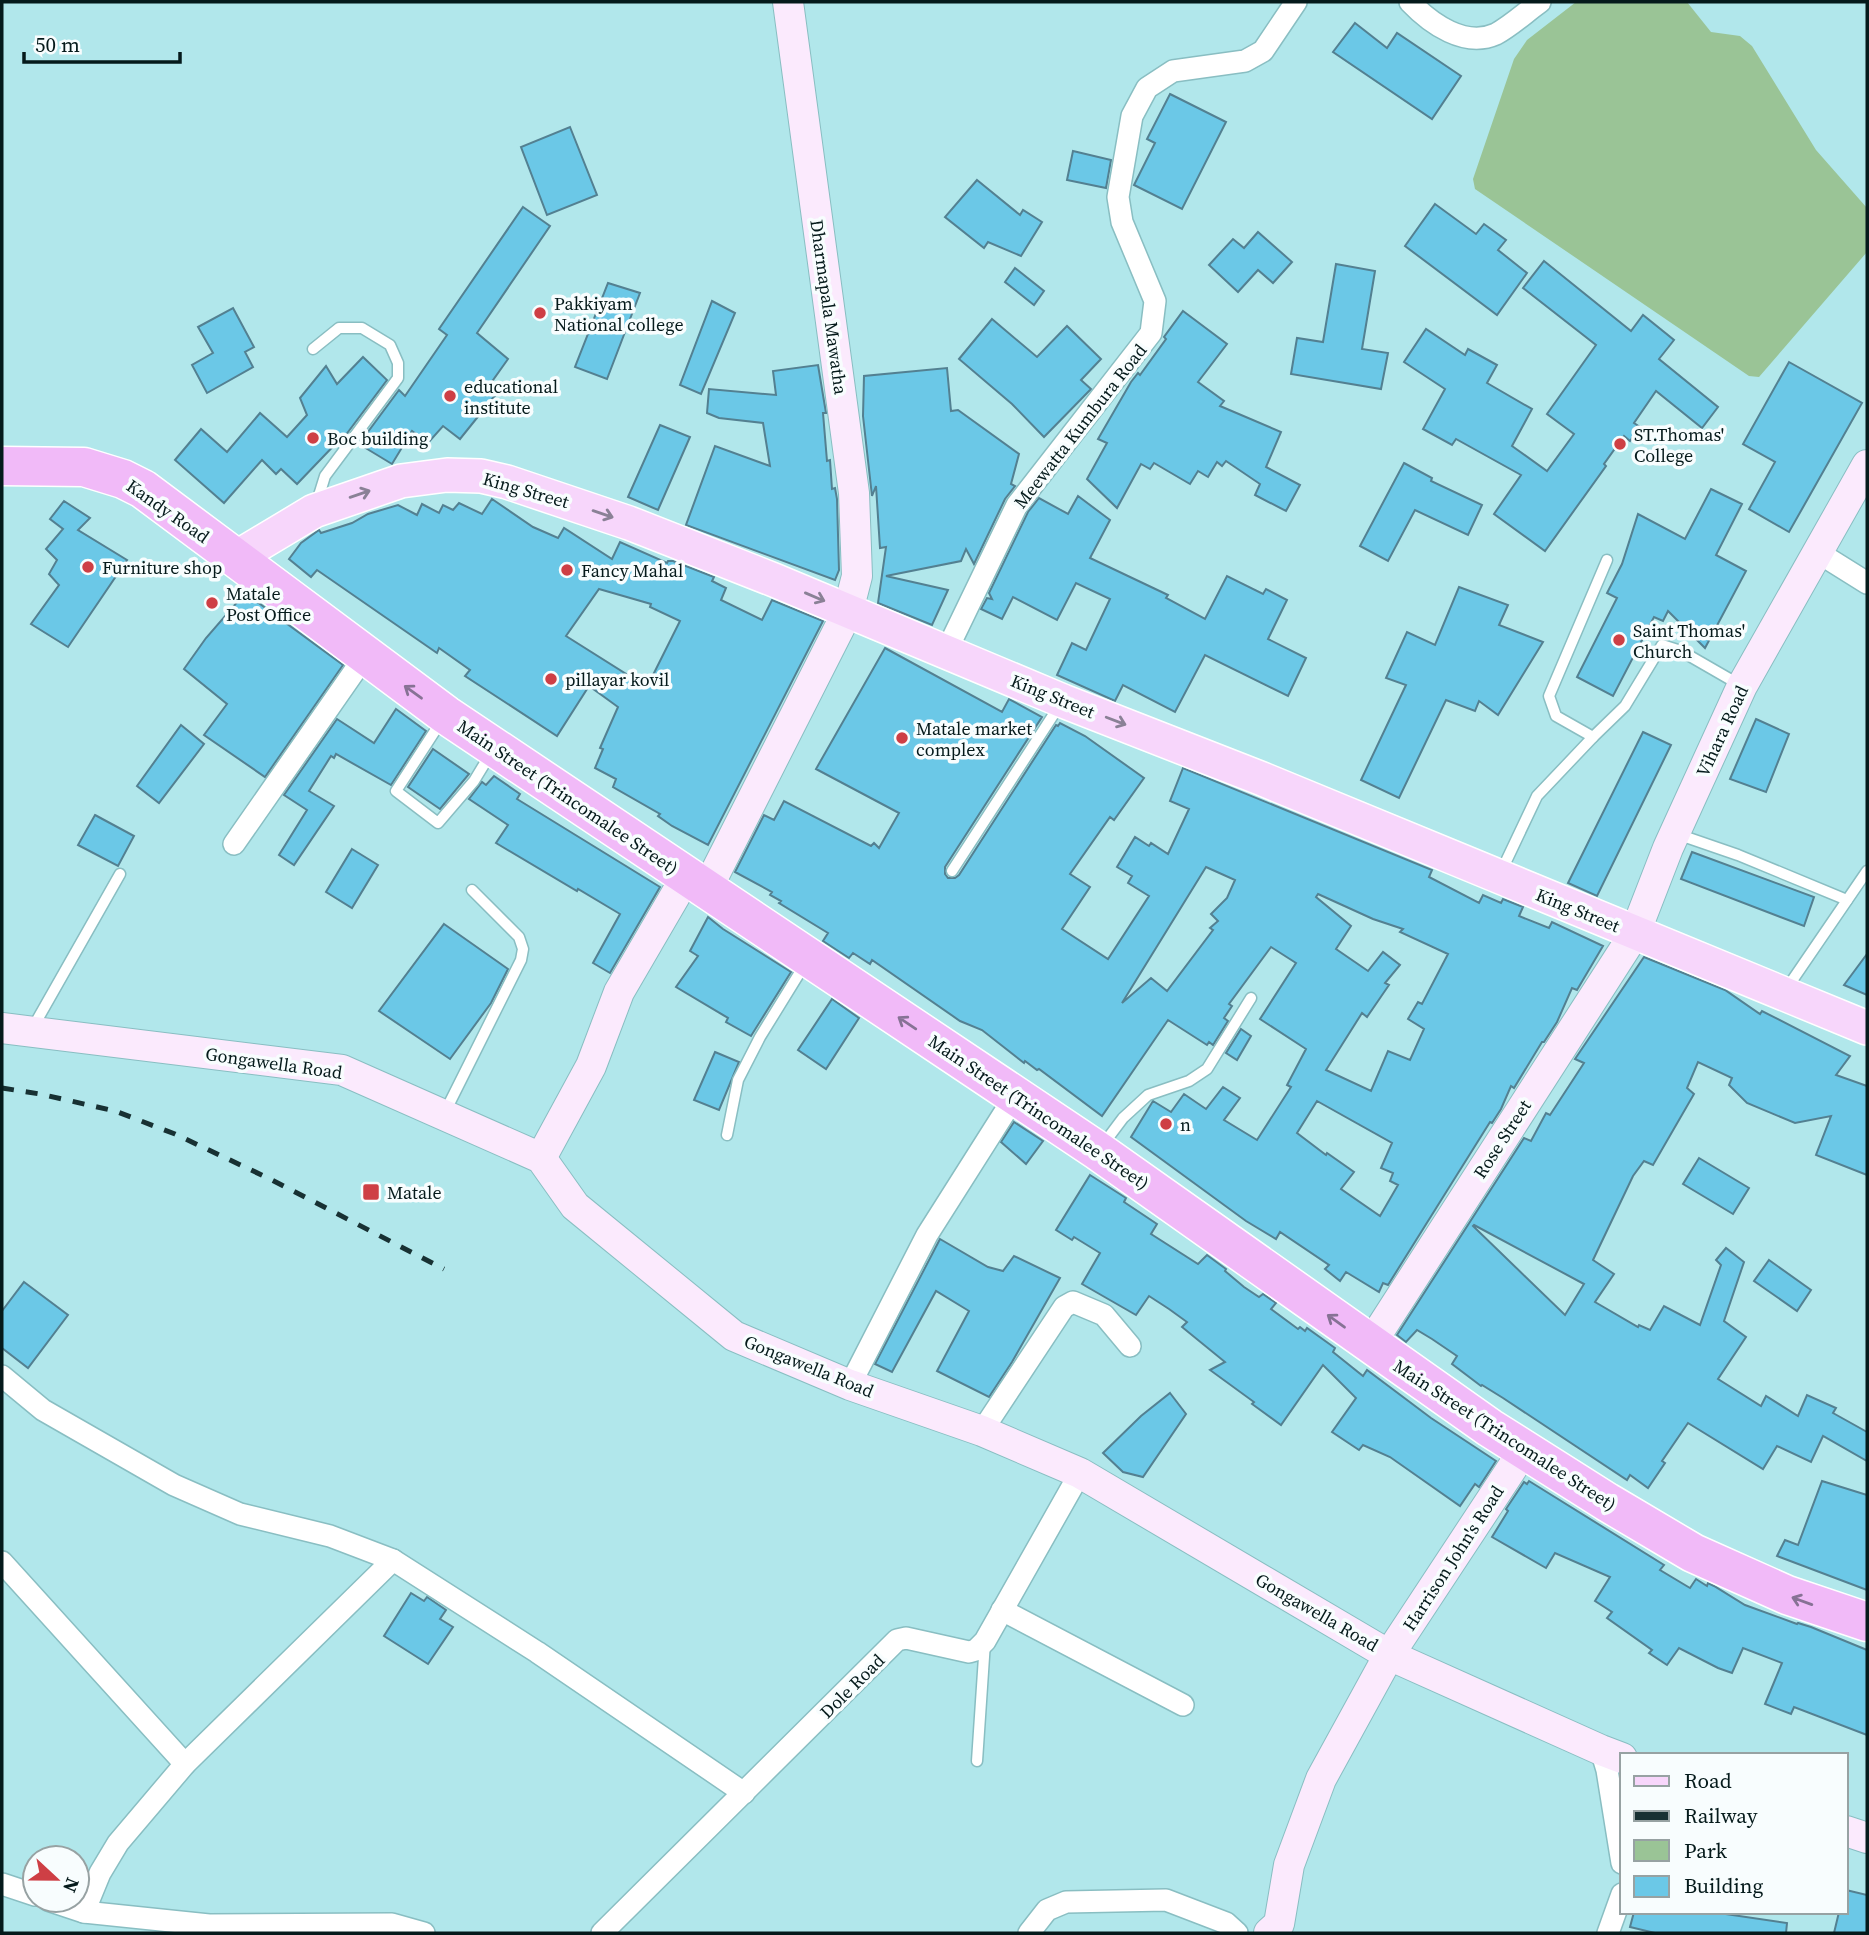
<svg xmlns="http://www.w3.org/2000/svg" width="1869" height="1935" font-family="'Source Serif 4',serif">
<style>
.green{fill:#9ac496}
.building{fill:#6bc8e7;stroke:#538091;stroke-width:2;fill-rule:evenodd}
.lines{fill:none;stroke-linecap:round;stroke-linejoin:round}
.lane-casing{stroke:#89bec2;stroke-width:13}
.street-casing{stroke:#89bec2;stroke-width:24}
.secondary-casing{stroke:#89bec2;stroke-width:32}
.primary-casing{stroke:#fff;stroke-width:36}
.highway-casing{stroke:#fff;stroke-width:41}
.lane{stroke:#fff;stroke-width:10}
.street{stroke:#fff;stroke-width:21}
.secondary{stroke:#fbeafd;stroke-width:30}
.primary{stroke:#f7d6fb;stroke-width:33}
.highway{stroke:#f1baf8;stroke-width:38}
.rail{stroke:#183133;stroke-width:5;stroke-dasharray:12 12;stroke-linecap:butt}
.oneway{stroke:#8a8196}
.oneway2{stroke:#877295}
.poi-dot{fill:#ce3f45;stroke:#f8fdfe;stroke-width:2.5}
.labels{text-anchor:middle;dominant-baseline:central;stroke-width:7;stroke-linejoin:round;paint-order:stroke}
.poi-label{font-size:18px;fill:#051a1b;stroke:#f8fdfe;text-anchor:start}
.street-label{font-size:18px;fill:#051a1b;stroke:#f8fdfe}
</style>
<rect width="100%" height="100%" fill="#b1e7eb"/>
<polygon class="green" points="1576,2 1687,2 1711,32 1740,36 1752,46 1816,150 1867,208 1867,252 1759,377 1749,376 1475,189 1473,179 1514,59 1527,40"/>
<g class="building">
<polygon points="1355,23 1387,48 1397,33 1461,76 1432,119 1333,52"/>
<polygon points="1170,94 1226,122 1182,209 1134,185 1155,143 1147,139"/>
<polygon points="570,127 597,195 547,215 521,147"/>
<polygon points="1073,151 1111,160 1106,188 1067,180"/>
<polygon points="977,180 1020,215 1023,210 1042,222 1021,256 988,242 984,248 945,217"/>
<polygon points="1435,204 1476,234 1484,224 1506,240 1498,250 1527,273 1497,315 1405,246"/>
<polygon points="523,207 550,226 477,333 508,359 491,383 501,388 460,439 443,426 428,443 412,431 392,464 359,444 399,390 405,396 447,335 439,329"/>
<polygon points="1258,232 1292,262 1273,283 1258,270 1238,292 1209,265 1233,239 1244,248"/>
<polygon points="1544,261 1631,331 1643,315 1674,340 1659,359 1718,407 1702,428 1656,391 1634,423 1640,427 1630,441 1624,436 1604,464 1606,466 1545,551 1494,514 1521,475 1456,439 1452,445 1423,429 1445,389 1404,362 1426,329 1465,355 1468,349 1497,365 1487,383 1532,409 1512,446 1547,471 1574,434 1547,414 1596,345 1523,288"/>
<polygon points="1336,264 1375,271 1362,349 1388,353 1381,389 1291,374 1297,338 1323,342"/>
<polygon points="1015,268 1044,291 1034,305 1005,282"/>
<polygon points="608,283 640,293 607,379 575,367"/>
<polygon points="712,301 735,313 701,394 680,385"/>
<polygon points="233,308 254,347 245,352 253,367 207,393 192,365 213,353 198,327"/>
<polygon points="1183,311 1227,344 1198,382 1224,401 1220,406 1281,432 1266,467 1300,485 1286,511 1255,495 1260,484 1226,461 1222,466 1217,462 1208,477 1198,471 1190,484 1154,463 1150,469 1141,464 1117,508 1087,479 1107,443 1098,439 1131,382 1138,373 1140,375 1166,339 1164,337"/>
<polygon points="992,319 1037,357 1067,326 1101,359 1081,380 1091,389 1044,437 1012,404 959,359"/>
<polygon points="363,357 387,380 345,436 344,435 297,484 281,469 276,474 262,460 224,503 175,460 201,429 227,452 260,413 287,437 307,415 300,398 326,366 337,384"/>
<polygon points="1789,362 1862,403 1789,532 1749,509 1775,462 1743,444"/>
<polygon points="818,365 826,413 823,413 827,461 830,460 832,489 835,488 837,499 839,570 835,580 686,525 715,446 770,466 763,423 719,418 707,413 709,389 776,395 773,371"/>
<polygon points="947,368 951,411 958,410 1019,454 1011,484 1015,486 1005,499 974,564 966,549 961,561 886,576 948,590 932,625 878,603 886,547 880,548 876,486 872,496 863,416 864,376"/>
<polygon points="660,425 690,437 658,510 628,497"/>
<polygon points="1404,463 1432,478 1431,481 1482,505 1468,535 1415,510 1388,561 1360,546"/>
<polygon points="1711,489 1742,504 1716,555 1746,571 1705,648 1668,611 1663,621 1654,617 1613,696 1577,677 1617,598 1607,593 1622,564 1638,514 1685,539"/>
<polygon points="1078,496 1110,520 1090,558 1168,595 1166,598 1205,619 1227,576 1263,594 1266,589 1287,600 1268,639 1306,658 1288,696 1205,655 1175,712 1123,685 1115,701 1057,675 1072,643 1086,650 1110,599 1076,583 1057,620 1013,597 1002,619 981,609 987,598 992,599 989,593 1028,512 1039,498 1068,514"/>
<path d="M492 499 533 527 558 538 564 528 612 559 620 542 667 563 668 561H673L714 577 712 581 726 588 721 600 762 620 772 600 823 621 708 845 672 826 658 816 660 814 613 787 616 779 595 768 603 749 600 748 618 707 589 686 557 736 465 676 470 670 439 648 437 653 317 570 311 577 289 559 301 543 319 530 321 533 352 523 368 514 398 505 417 515 422 504 439 513 443 505 453 510 459 503 482 514ZM599 589 651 604 650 607 680 621 647 687 566 636Z"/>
<polygon points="64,501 90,518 78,530 127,560 68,647 31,624 59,585 49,574 57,560 46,549 63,529 50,519"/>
<polygon points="1459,587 1508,605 1499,625 1543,642 1498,715 1479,701 1475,711 1446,700 1399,798 1361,780 1406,685 1386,678 1407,632 1435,645"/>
<polygon points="245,593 343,665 265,777 204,735 227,704 184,669 206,638"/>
<path d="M885 648 1002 712 1009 699 1042 717 945 867V874L948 878H955L959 875 1056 725 1058 726 1060 723 1085 736 1144 778 1114 820 1110 817 1070 874 1090 887 1062 929 1108 959 1149 896 1128 883 1132 876 1117 867 1135 837 1149 846 1151 843 1168 854 1189 809 1170 801 1183 768 1432 870 1429 877 1479 903 1483 895 1501 903 1503 899 1523 907 1519 916 1549 928 1552 922 1603 946 1577 990 1572 988 1557 1022 1544 1042H1542L1514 1088 1511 1086 1501 1109 1492 1123 1490 1122 1388 1285 1383 1283 1379 1292 1346 1272 1340 1281 1325 1269 1329 1265 1280 1232 1276 1239 1246 1221 1131 1137 1153 1101 1171 1112 1184 1094 1206 1109 1223 1087 1240 1098 1224 1120 1257 1140 1291 1087 1287 1085 1306 1049 1260 1019 1296 963 1271 947 1229 1004 1232 1006 1224 1018 1228 1021 1213 1045 1209 1042 1207 1045 1168 1020 1102 1116 1039 1069 1037 1070 1025 1061 1024 1063 982 1030 960 1021 872 960 870 964 853 953 849 958 823 941 828 933 779 903 781 901 770 895 772 892 735 872 764 815 774 820 784 801 871 846 874 843 879 848 899 813 816 769ZM1206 867 1235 880 1227 898 1211 914 1218 921 1210 928 1213 930 1167 991 1151 978 1122 1003ZM1318 894 1373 919 1403 929 1400 932 1448 954 1422 1004 1418 1002 1408 1019 1424 1029 1410 1060 1388 1051 1371 1091 1326 1070 1362 1013 1367 1017 1389 985 1385 983 1400 965 1383 952 1368 971 1336 949 1351 926 1316 897ZM1317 1101 1392 1143 1381 1168 1393 1173 1390 1181 1398 1185 1380 1216 1341 1189 1354 1172 1327 1153 1326 1155 1297 1133Z"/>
<polygon points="396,709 426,731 391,785 336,754 334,758 331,756 309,791 334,806 294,865 279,855 307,810 284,795 337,719 374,743"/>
<polygon points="1756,719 1789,734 1766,792 1730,779"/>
<polygon points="181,725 204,744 159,803 137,786"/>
<polygon points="1643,732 1671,745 1597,896 1568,883"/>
<polygon points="433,749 469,774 440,809 408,787"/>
<polygon points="494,776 520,794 517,799 660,887 610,973 593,963 620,914 578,889 577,891 496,843 508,825 469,799 482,782 486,785"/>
<polygon points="95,815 134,836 118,866 78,845"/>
<polygon points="352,849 378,865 352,908 326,892"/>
<polygon points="1692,852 1814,897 1804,926 1681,879"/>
<polygon points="708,917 723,929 791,972 751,1036 726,1022 728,1018 676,987 698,956 690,951"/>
<polygon points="444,924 508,969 491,1003 450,1059 379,1011"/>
<polygon points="1867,954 1867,995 1844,985"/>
<path d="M1644 957 1725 990 1760 1014 1762 1011 1850 1056 1836 1075 1867 1086V1175L1816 1155 1831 1116 1795 1123 1747 1103 1729 1085 1732 1078 1698 1062 1687 1088 1694 1094 1653 1165 1644 1161 1633 1176 1593 1260 1614 1274 1595 1302 1638 1327 1639 1325 1650 1330 1664 1306 1700 1325 1721 1265 1716 1260 1726 1248 1744 1262 1724 1321 1746 1337 1718 1379 1761 1406 1766 1396 1798 1416 1807 1395 1836 1408 1833 1413 1867 1432V1461L1823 1436 1811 1462 1777 1446 1763 1469 1688 1423 1662 1461 1665 1463 1648 1488 1630 1475 1627 1480 1503 1398 1482 1385 1481 1386 1452 1364 1457 1356 1432 1339 1417 1330 1406 1342 1397 1335 1524 1138 1531 1141 1546 1113 1550 1115 1584 1063 1575 1059ZM1474 1225 1584 1284 1565 1315 1473 1226Z"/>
<polygon points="832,999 859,1018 826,1069 798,1050"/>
<polygon points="1241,1029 1251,1036 1237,1060 1226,1053"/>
<polygon points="715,1052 739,1062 719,1110 694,1100"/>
<polygon points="1014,1122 1043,1141 1026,1164 1001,1142"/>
<polygon points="1699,1158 1749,1188 1733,1214 1683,1184"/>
<polygon points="1090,1175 1126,1198 1124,1202 1157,1224 1151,1234 1198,1264 1207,1255 1226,1269 1225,1271 1244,1287 1259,1297 1263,1294 1276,1303 1271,1309 1298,1329 1300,1327 1305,1331 1307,1328 1335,1348 1333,1352 1363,1376 1367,1370 1431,1418 1496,1461 1479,1487 1475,1484 1460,1506 1390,1457 1363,1445 1359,1450 1332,1432 1356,1398 1323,1365 1281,1425 1252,1404 1254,1402 1210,1370 1225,1362 1182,1327 1187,1322 1169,1309 1149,1296 1136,1315 1082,1284 1100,1253 1074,1237 1072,1240 1056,1230"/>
<polygon points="940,1239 988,1267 1003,1271 1014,1256 1060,1278 1012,1362 989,1397 937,1371 969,1311 936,1291 892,1372 875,1364"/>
<polygon points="1769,1260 1811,1290 1797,1311 1754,1281"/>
<polygon points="24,1282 68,1315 28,1368 2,1348 2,1311"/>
<polygon points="1170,1393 1186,1414 1143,1477 1123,1472 1103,1453 1141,1416"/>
<polygon points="1529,1481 1664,1565 1660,1570 1690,1588 1696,1579 1707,1586 1708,1583 1714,1586 1745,1605 1797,1624 1798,1623 1811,1627 1867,1650 1867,1735 1794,1707 1791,1714 1765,1704 1782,1663 1743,1648 1732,1673 1718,1668 1679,1648 1667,1665 1649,1653 1652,1650 1607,1618 1612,1612 1595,1601 1610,1577 1555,1553 1546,1568 1492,1537 1508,1511 1506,1509 1524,1482 1527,1484"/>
<polygon points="1822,1481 1867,1495 1867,1590 1777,1556 1785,1540 1798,1545"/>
<polygon points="411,1593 424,1601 427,1597 446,1610 440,1619 453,1627 428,1664 384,1636"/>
<polygon points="1846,1890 1867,1895 1867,1933 1834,1933 1839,1912 1846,1912"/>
<polygon points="1634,1912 1712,1912 1787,1923 1786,1933 1655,1933 1630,1927"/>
</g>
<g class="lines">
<g class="lane-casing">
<g id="lane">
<polyline points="313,349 339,328 362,328 390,345 398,363 398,378 325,476 316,505"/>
<polyline points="1607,560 1549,696 1556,716 1593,737 1625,706 1662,645 1681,651 1740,685"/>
<polyline points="442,720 396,791 438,823 474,781 491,753"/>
<polyline points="1677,834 1738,855 1847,900"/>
<polyline points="952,871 1061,703"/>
<polyline points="1501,872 1537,796 1593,737"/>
<polyline points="1785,991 1867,871"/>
<polyline points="32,1029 120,874"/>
<polyline points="444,1114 521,960 523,949 519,937 472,890"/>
<polyline points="727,1135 738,1080 760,1037 805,964"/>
<polyline points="1102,1146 1123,1118 1148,1095 1189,1081 1207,1069 1251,998"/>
<polyline points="977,1761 985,1642"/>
</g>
</g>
<g class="street-casing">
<g id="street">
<path d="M1410 2C1431 24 1465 48 1496 34 1511 26 1526 12 1540 2"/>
<polyline points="1819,553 1867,583"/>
<polyline points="946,652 1017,505 1151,333 1155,301 1122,222 1118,197 1132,116 1147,88 1173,71 1245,61 1263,51 1296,2"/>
<polyline points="234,844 365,656"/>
<polyline points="2,1376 43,1410 174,1485 240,1514 330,1536 393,1560 537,1652 744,1793"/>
<polyline points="850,1385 927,1235 1015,1096"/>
<polyline points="982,1431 1064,1307 1073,1302 1104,1315 1130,1346"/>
<polyline points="2,1562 185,1764"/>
<polyline points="1002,1610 1183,1705"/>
<polyline points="1601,1750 1607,1770 1622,1863"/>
<polyline points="2,1884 35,1895"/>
<polyline points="48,1900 84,1912 209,1925 392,1924 424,1933"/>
<polyline points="84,1912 100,1873 118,1843 185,1764 393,1560"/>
<polyline points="602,1933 897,1640 906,1638 969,1652 976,1650 985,1641 1080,1473"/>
<polyline points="1029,1933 1047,1910 1066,1902 1166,1900 1226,1923 1237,1933"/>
<polyline points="1608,1933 1622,1894"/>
</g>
</g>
<g class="secondary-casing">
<g id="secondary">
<polyline points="706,891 848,611 857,576 854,493 788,2"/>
<polyline points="2,1028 342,1070 541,1158 575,1206 734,1336 850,1385 982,1431 1080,1473 1389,1655 1601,1750 1622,1758"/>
<polyline points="541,1158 591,1066 619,992 686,877"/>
<polyline points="1370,1345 1635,933 1668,848 1742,686 1867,465"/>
<polyline points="1846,1831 1867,1838"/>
<polyline points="1269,1933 1279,1924 1289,1865 1321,1779 1389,1655 1524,1450"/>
</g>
</g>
<g class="primary-casing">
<polyline id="primary" points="234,559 314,511 401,481 447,475 481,476 507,482 629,523 774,580 1063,701 1260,778 1867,1028"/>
</g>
<g class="highway-casing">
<polyline id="highway" points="2,466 84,467 123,479 143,489 446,715 1098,1151 1490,1428 1607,1502 1693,1553 1787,1595 1867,1622"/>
</g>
<use href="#lane" class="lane"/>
<use href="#street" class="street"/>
<use href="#secondary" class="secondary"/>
<use href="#primary" class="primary"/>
<use href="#highway" class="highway"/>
<polyline class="rail" points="2,1088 40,1094 115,1111 175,1134 268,1178 444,1269"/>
</g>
<defs><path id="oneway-shaft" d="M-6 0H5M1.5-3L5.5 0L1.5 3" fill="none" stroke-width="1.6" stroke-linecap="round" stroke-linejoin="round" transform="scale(1.75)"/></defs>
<g class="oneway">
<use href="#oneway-shaft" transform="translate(360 494) rotate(-19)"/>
<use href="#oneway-shaft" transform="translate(603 514) rotate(19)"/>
<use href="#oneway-shaft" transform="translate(815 597) rotate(23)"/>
<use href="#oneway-shaft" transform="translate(1116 721) rotate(21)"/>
</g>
<g class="oneway2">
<use href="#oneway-shaft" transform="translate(413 692) rotate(-144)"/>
<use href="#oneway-shaft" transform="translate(907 1023) rotate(-146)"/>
<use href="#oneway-shaft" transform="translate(1336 1321) rotate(-144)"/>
<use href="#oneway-shaft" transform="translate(1802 1601) rotate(-160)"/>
</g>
<g class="poi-dot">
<circle cx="540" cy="313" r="7"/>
<circle cx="450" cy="396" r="7"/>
<circle cx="313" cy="438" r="7"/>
<circle cx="1620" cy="444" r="7"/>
<circle cx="88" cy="567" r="7"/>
<circle cx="567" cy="570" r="7"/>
<circle cx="212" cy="603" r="7"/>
<circle cx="1619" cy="640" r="7"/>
<circle cx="551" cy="679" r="7"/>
<circle cx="902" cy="738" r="7"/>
<circle cx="1166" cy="1124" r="7"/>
<rect x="362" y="1183" width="18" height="18" rx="3.5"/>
</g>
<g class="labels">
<g class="poi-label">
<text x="554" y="303">Pakkiyam<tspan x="554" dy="21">National college</tspan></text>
<text x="464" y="386">educational<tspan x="464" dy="21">institute</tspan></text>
<text x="1634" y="434">ST.Thomas'<tspan x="1634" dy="21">College</tspan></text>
<text x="327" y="438">Boc building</text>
<text x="102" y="567">Furniture shop</text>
<text x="581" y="570">Fancy Mahal</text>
<text x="226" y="593">Matale<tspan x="226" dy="21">Post Office</tspan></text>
<text x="1633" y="630">Saint Thomas'<tspan x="1633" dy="21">Church</tspan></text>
<text x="565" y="679">pillayar kovil</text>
<text x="916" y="728">Matale market<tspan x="916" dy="21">complex</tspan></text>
<text x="1180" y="1124">n</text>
<text x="387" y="1192">Matale</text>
</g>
<g class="street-label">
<text transform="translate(829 307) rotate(82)">Dharmapala Mawatha</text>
<text transform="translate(1080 426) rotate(-52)">Meewatta Kumbura Road</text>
<text transform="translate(526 490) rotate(16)">King Street</text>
<text transform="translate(168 511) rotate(35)">Kandy Road</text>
<text transform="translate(1053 696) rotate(22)">King Street</text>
<text transform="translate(1722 731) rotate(-65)">Vihara Road</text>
<text transform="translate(568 797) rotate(34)">Main Street (Trincomalee Street)</text>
<text transform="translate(1578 910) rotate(22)">King Street</text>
<text transform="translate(274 1063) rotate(8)">Gongawella Road</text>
<text transform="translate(1039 1112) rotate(34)">Main Street (Trincomalee Street)</text>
<text transform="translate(1502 1139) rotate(-57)">Rose Street</text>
<text transform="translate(809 1366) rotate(22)">Gongawella Road</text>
<text transform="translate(1505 1435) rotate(33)">Main Street (Trincomalee Street)</text>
<text transform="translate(1453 1558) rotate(-57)">Harrison John's Road</text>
<text transform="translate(1317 1612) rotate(30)">Gongawella Road</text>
<text transform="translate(852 1686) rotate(-45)">Dole Road</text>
</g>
</g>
<rect width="1869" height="1935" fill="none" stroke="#051a1b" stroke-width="7"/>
<rect x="1620" y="1753" width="228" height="161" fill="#f8fdfe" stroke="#97a2a3" stroke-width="2"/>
<rect x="1634" y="1776" width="35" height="10" fill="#f7d6fb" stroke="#97a2a3" stroke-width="2"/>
<text x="1684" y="1788" font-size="21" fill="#051a1b">Road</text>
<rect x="1634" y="1811" width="35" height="10" fill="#183133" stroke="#97a2a3" stroke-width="2"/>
<text x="1684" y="1823" font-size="21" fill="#051a1b">Railway</text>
<rect x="1634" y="1840" width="35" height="21" fill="#9ac496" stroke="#97a2a3" stroke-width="2"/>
<text x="1684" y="1858" font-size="21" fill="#051a1b">Park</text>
<rect x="1634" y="1876" width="35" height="21" fill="#6bc8e7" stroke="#97a2a3" stroke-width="2"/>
<text x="1684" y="1893" font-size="21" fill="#051a1b">Building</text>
<g transform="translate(56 1879) rotate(112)"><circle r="33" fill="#f8fdfe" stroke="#97a2a3" stroke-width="2"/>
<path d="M0-5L12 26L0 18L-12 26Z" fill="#ce3f45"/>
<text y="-10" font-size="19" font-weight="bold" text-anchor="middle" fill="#051a1b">N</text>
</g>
<path d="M24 52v10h156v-10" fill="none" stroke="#051a1b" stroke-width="3.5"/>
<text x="35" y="52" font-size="21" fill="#051a1b" stroke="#f8fdfe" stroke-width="5" paint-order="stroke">50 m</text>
</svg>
